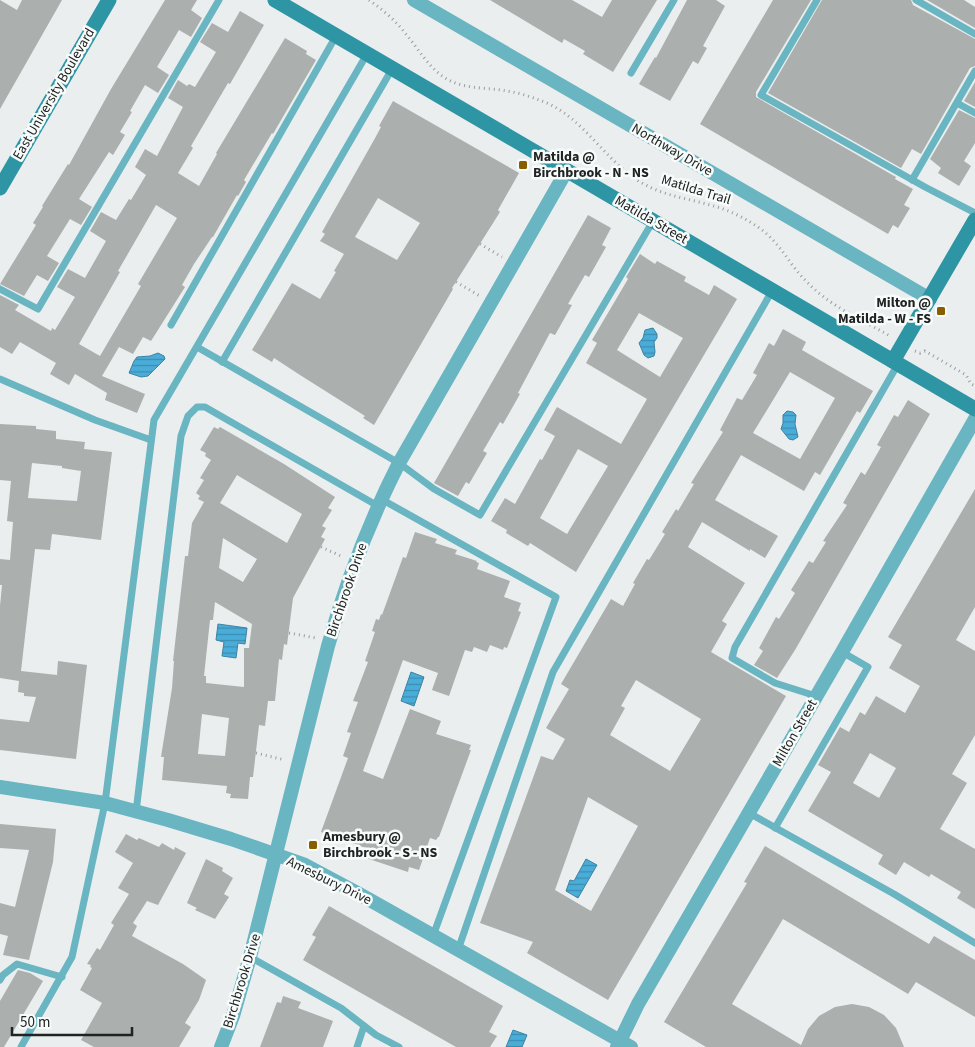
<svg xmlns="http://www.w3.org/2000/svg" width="975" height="1047" font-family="'Source Sans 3',sans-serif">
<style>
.water{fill:url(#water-rules);stroke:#3d83a2}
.building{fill:#abafad;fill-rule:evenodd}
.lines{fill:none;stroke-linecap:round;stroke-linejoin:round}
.path{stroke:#9a9d9d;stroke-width:3;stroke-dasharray:1 4;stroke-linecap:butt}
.lane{stroke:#69b5c2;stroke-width:7}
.street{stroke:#69b5c2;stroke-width:14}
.secondary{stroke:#2d95a4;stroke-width:15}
.poi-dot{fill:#895e00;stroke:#f7fcfb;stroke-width:2}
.labels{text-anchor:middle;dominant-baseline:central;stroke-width:5;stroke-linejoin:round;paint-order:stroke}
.street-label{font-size:14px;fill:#212222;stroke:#f7fcfb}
.poi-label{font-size:14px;font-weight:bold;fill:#212222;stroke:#f7fcfb;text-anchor:start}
</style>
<defs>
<pattern id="water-rules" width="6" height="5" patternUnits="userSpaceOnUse" patternTransform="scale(1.25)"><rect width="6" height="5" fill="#49add9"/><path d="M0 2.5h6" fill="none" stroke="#3c8cb0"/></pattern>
</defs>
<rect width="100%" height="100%" fill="#eaeeee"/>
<g class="water">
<polygon points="653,328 657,334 657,338 654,342 655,352 654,356 648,358 644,355 639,343 643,338 645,330"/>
<polygon points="158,353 164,356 165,359 148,376 141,377 129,373 134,361 137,357 150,356"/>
<polygon points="787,411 793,412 796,415 795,424 798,437 793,440 789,439 781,429 783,423 783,415"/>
<polygon points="218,624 247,628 245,644 238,643 236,658 222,656 224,642 216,640"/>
<polygon points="411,672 424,677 414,706 401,701"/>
<polygon points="586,859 597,865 578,898 566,891 570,880 574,881"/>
<polygon points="513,1030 527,1035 522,1047 506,1047"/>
</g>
<g class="building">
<polygon points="0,0 17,10 22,0 62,0 0,109"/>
<polygon points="165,0 197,0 191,10 202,18 191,37 179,30 157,67 169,75 158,93 145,85 130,111 132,112 120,132 125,135 113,155 109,152 79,199 92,207 81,225 70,219 47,256 59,263 48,281 37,275 24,296 0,284 36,225 33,223 43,207 42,206 68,164 69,165 111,89"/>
<polygon points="490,0 572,0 602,17 612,0 657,0 613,72 583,54 585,51 564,39 562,43"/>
<polygon points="687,0 716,0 725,6 703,46 707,48 698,64 693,61 670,101 639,84 655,57 656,58"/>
<polygon points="773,0 811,0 756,92 756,97 896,177 895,179 913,189 904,205 910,208 898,228 893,225 888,234 700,124"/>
<polygon points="822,0 911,0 913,5 975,39 975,66 970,68 921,154 912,149 901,168 768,93"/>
<polygon points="927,0 964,0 975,7 975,28"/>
<path d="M240 11 264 25 230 84 228 83 191 146 193 148 178 173 199 186 217 154 216 153 285 38 307 51 306 54 316 60 273 134 272 133 244 180 246 182 238 196 237 195 213 237H212L194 264 182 285 185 287 151 341 143 337 133 354 119 347 102 376 145 394 137 413 105 400 107 393 75 374 69 385 50 374 56 363 20 342 12 354 0 347V295L19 305 15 310 51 331 52 328 55 330 75 297 57 287 68 269 85 278 106 241 90 231 101 212 116 220 129 199 131 200 146 175 135 167 145 149 157 156 183 107 168 98 178 80 187 86 189 84 195 87 216 52 200 42 212 23 228 32ZM156 205 177 218 138 284 141 286 100 356 79 344 120 272 118 271Z"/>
<polygon points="975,82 975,107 964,101"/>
<path d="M393 101 519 173 498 210 500 212 452 288 453 289 374 425 363 418 365 416 300 375 274 358 272 362 252 350 292 283 320 299 336 272 334 271 344 254 320 241 325 234 322 232 374 140 381 127 379 126ZM378 198 420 223 397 260 355 237Z"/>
<polygon points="959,110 975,118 975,143 964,161 971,166 959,186 938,173 941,168 930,159"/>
<polygon points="588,215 611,228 602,245 606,247 589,277 585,275 568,304 572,305 555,335 550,333 518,393 520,394 503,424 500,422 483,451 487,453 469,484 466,482 458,496 434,483"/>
<path d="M640 254 655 264 657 261 686 277 684 281 709 295 714 285 737 299 576 572 530 543 528 546 506 533 507 530 491 521 505 498 515 504 540 459 542 460 555 436 544 430 557 407 621 444 647 399 586 363 597 343 592 340 628 279 626 277ZM639 313 683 338 660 377 617 350ZM578 449 608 466 567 534 540 518Z"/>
<path d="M783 329 806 342 802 350 873 391 860 413 857 411 820 475 815 472 804 491 741 455 715 500 778 536 765 558 750 549V551L702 522 688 547 745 583 722 621 727 624 711 652 786 696 608 1000 527 953 533 942 480 923 541 756 553 760 565 739 546 728 569 689 561 684 611 599 623 606 635 584 633 583 647 559 649 560 665 534 662 532 676 509 678 511 694 484 691 483 723 432 720 430 737 398 742 400 757 375 753 373 769 343 774 346ZM790 372 835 398 800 459 753 433ZM636 680 701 719 670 771 610 735 625 708 621 706ZM588 797 638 826 591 911 555 890Z"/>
<polygon points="908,400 930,414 795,650 777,678 754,665 763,651 759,648 776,617 779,619 795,593 791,590 809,561 813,563 826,542 823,541 847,505 843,503 861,472 865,475 881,447 877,445 894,415 898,417"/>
<path d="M0 424 36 426V429L56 431V439L85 442 84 449 112 452 101 540 52 534 50 550 35 549 21 671 57 675 58 661 87 665 76 759 0 750V719L29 722 36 697 24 696V693L18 692 19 681 0 678V606L2 585H0V559L10 560 13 522 7 521 11 481 0 480ZM32 463 62 466V468L81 471 77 501 28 498Z"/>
<path d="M214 427 218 429 220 427 284 464 335 497 328 508 332 510 322 526 326 528 321 537 325 539 293 598 287 645 284 644 282 660 279 659 275 701H268L265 726 259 725 253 777H250L248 799 230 798 231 794 226 793 227 786 162 780 164 757H161L172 688 174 661H173L185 556H188L192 523 204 502 198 499 200 496 196 493 204 480 200 478 211 460 205 456 206 453 200 450ZM237 475 302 514 287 543 220 503ZM223 538 257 559 243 582 219 568ZM215 602 252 624 249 648H244V687L206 683V676H204L210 620H213ZM202 714 229 718 225 756 198 754Z"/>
<path d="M975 489V607L956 640 975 651V735L952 774 967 783 940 829 975 849V909L957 898 961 892 931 874 929 877 904 862 896 875 878 864 883 855 808 811 831 772 818 765 840 727 849 732 860 712 865 715 876 696 905 713 920 686 889 668 902 645 888 637ZM870 753 896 768 879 798 853 783Z"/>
<polygon points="415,532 437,539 435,543 457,550 455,554 477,561 476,562 479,563 477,569 510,581 504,597 521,603 518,611 521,612 507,648 504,647 503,650 490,645 487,652 474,647 472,652 465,650 449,696 432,690 438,673 403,660 363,771 383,779 410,709 441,721 436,734 471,745 469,750 471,750 439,837 438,837 436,840 430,838 419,870 409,867 408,872 366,858 369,849 321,832 348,758 343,756 351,733 347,732 358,702 353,701 368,662 365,661 375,632 372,631 376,619 379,620 381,614 382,615 403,557 406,558"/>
<polygon points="0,824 56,829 53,862 29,960 3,955 8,936 0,934 0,903 15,907 29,850 0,848"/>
<polygon points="126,834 137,840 139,838 159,847 162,843 174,850 175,847 186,853 158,905 147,901 133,923 137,926 132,936 183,964 206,980 199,1000 185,1023 191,1027 179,1047 94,1047 81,1040 102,1003 80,990 92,968 90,967 91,965 87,964 97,948 100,950 114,925 111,923 129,894 118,888 133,863 115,852"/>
<polygon points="765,846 929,944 934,936 975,960 975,1017 916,982 908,994 783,919 732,1004 801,1045 808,1029 819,1016 835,1007 852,1004 869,1007 884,1015 896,1028 904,1047 706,1047 664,1022 747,883 744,882"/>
<polygon points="206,859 223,868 222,871 233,878 224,894 229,897 215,919 195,910 197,908 187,903"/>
<polygon points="329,906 503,1006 489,1032 497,1036 490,1047 456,1047 303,960 316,937 312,935"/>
<polygon points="18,970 30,973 43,981 4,1047 0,1047 0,1001"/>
<polygon points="283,996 301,1002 298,1008 333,1021 323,1047 260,1047 277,1002 281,1003"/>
</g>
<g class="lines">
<g class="path">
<path d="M369 0C382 9 395 20 405 33 418 48 428 67 445 78 465 90 486 87 507 91 521 93 534 98 547 103 585 120 606 162 642 183 666 197 692 199 717 207 731 211 746 219 758 227 781 243 789 265 808 283 830 306 862 320 890 336"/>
<polyline points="480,244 502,257"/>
<polyline points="456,282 480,296"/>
<polyline points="915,351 920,353 925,351 966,375 971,384 975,386"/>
<polyline points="321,547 343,557"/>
<polyline points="289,633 316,638"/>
<polyline points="256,753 285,760"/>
</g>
<g class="lane">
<polyline points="817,0 761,95 925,187 975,213"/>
<polyline points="916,0 975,34"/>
<polyline points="631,73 674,0"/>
<polyline points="957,103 975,113"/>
<polyline points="912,180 975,71"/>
<polyline points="0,289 38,309 219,0"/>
<polyline points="171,325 336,36"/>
<polyline points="197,347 399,463 434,489 480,515 653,221"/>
<polyline points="222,362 392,69"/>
<polyline points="0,379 95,420 151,440"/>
<polyline points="381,499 556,597 433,936"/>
<polyline points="816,696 775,683 732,658 735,647 898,364"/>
<polyline points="136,812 181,436 188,416 197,407 205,407 378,506"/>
<polyline points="749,813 894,894 975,943"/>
<polyline points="775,828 868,667 842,652"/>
<polyline points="458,950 553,672 772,291"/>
<polyline points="250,957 341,1008 376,1035 399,1047"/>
<polyline points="0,980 3,975 17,964 62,977"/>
<polyline points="21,1047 72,957 105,803 154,420 367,54"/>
<polyline points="357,1047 364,1026"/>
</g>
<g class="street">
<polyline points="414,0 930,299"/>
<polyline points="0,787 105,803 168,820 231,839 303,864 361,895 631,1047"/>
<path d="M221 1047 233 1016 250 957 328 646C346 582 369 522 399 463L567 170"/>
<polyline points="617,1047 638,1004 842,652 975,419"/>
</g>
<g class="secondary">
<polyline points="275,0 975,409"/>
<polyline points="0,188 109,0"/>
<polyline points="893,361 975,220"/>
</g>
</g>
<g class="poi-dot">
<rect x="518" y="160" width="10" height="10" rx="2.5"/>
<rect x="936" y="306" width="10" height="10" rx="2.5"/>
<rect x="308" y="840" width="10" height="10" rx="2.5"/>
</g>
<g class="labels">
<g class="street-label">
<text transform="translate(54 94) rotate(-60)">East University Boulevard</text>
<text transform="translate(672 150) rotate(30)">Northway Drive</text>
<text transform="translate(696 190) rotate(17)">Matilda Trail</text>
<text transform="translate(651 220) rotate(30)">Matilda Street</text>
<text transform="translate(347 590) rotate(-71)">Birchbrook Drive</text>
<text transform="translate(795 733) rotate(-60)">Milton Street</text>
<text transform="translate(329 881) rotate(26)">Amesbury Drive</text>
<text transform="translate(242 981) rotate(-73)">Birchbrook Drive</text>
</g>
<g class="poi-label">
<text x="533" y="157">Matilda @<tspan x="533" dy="16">Birchbrook - N - NS</tspan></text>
<text x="931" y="303" text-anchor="end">Milton @<tspan x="931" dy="16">Matilda - W - FS</tspan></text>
<text x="323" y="837">Amesbury @<tspan x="323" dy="16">Birchbrook - S - NS</tspan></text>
</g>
</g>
<path d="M12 1027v8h120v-8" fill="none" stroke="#212222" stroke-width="2.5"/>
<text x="20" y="1027" font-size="15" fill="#212222" stroke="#f7fcfb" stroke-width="4" paint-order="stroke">50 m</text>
</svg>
